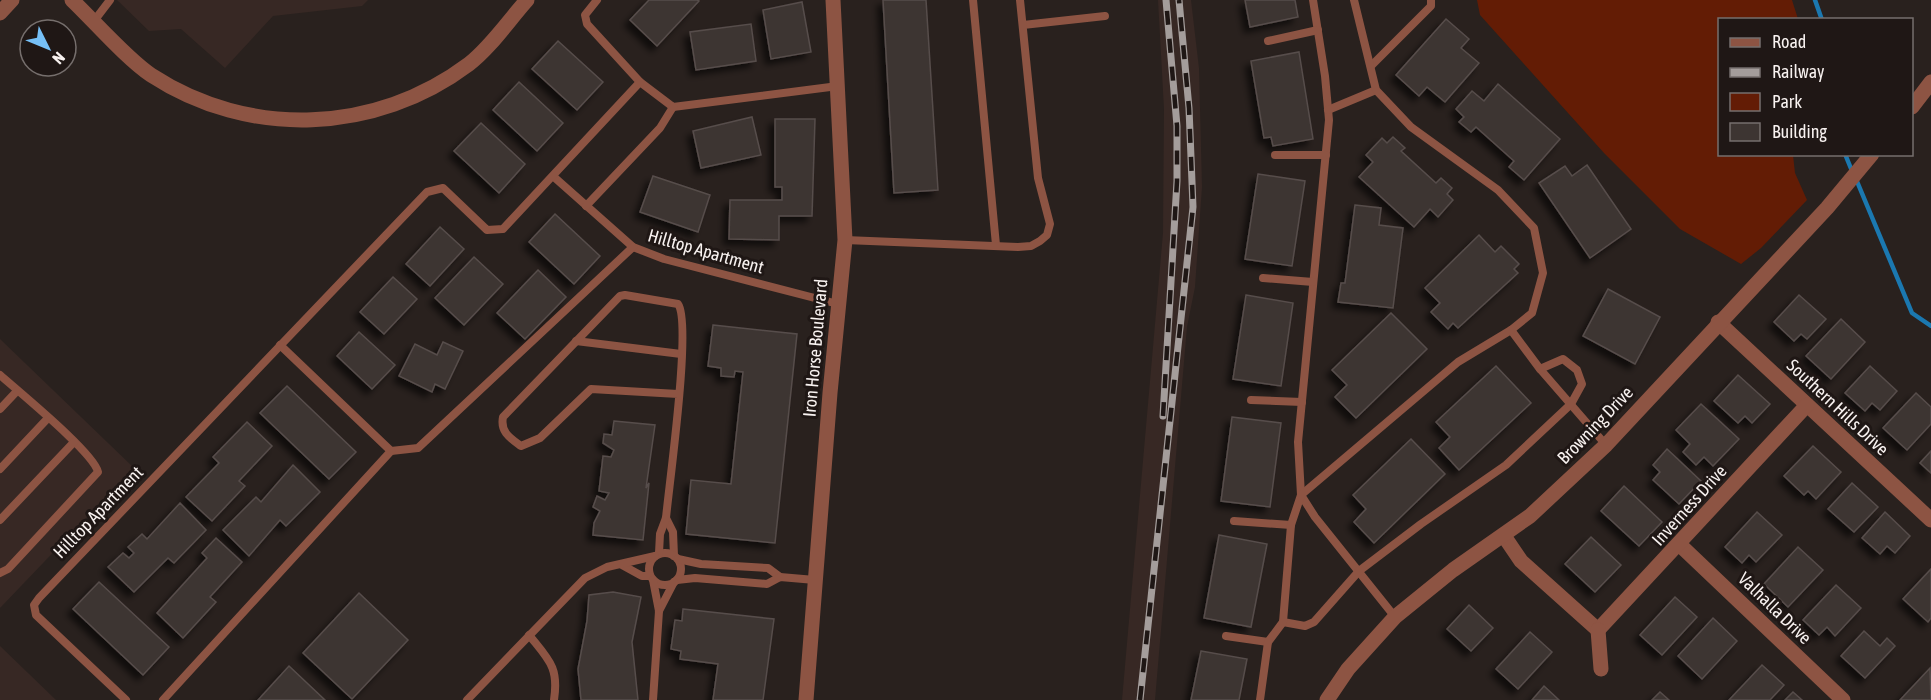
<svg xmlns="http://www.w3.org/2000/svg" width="1931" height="700" font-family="'Asap Condensed',sans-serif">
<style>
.built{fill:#372824}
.green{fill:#631c05}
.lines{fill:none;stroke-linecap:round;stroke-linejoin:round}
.stream{stroke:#1b78b0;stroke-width:4.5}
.building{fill:#3d3532;stroke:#574d4b;stroke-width:1.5;filter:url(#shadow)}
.service{stroke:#8d5443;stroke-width:8}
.minor{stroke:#8d5443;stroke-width:15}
.tertiary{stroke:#8d5443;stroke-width:15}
.rail-casing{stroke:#a49d9b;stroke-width:7}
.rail{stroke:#1f1715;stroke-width:4.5;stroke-dasharray:14;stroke-linecap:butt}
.labels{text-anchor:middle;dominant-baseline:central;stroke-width:6;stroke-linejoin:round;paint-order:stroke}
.street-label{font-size:18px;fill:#f8f2f0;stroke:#1f1715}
</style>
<defs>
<filter id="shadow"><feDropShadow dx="-5.5" dy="5.5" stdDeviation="3" flood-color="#0009"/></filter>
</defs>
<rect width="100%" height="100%" fill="#29211e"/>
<g class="built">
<polygon points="117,0 368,0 362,6 273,16 225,68 181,29 149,31"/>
<polygon points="1158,0 1191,0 1199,68 1202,187 1195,287 1187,327 1155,700 1122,700 1163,233 1164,109"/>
<polygon points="0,339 134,468 0,608"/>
<polygon points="0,646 56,700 0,700"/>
</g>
<polygon class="green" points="1477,0 1792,0 1798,19 1720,20 1720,154 1793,155 1795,173 1807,200 1761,248 1741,264 1680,229 1604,153 1480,15"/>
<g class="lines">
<g class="stream">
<polyline points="1815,0 1822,20"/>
<polyline points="1845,154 1852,171"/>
<polyline points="1856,179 1912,313 1931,326"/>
</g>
</g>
<g class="building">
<polygon points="649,0 697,0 699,1 657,46 630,20"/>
<polygon points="883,0 926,0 938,190 894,193"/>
<polygon points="1245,0 1295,0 1298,17 1250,27"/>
<polygon points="802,2 811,52 771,59 763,10"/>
<polygon points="1446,19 1469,39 1461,48 1479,63 1445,102 1427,87 1419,96 1396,75"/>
<polygon points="751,24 756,61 696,70 690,32"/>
<polygon points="558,41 603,82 577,110 532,69"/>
<polygon points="1299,52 1313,139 1273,146 1271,137 1264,138 1251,61"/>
<polygon points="519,82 563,123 537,151 493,110"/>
<polygon points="1498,84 1560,139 1524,180 1509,167 1514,161 1476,127 1471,132 1459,122 1464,117 1456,109 1472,91 1484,101"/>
<polygon points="752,117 761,155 701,168 693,131"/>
<polygon points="775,119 815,119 812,216 779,216 779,240 729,239 730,200 782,200 782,187 775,187"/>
<polygon points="481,123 525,164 499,193 454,151"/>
<polygon points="1393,137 1405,148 1401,151 1436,183 1441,178 1452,188 1447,194 1453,200 1438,217 1430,209 1414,227 1359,177 1373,162 1366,155 1382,138 1387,143"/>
<polygon points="1587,165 1631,229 1590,258 1539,183 1565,166 1572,176"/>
<polygon points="1258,174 1305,181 1292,266 1245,259"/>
<polygon points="653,176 710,195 698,232 640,212"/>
<polygon points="1355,205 1381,208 1379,225 1403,228 1393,308 1338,302 1341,283 1345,283"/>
<polygon points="555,214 600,256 574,284 529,242"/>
<polygon points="440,227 464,249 430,286 406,264"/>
<polygon points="1479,235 1495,252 1501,246 1519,264 1514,269 1518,273 1458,328 1453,323 1448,329 1431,312 1440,303 1425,288"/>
<polygon points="474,257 503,284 464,325 435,298"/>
<polygon points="538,270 566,297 525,339 497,313"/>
<polygon points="393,277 417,299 384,334 360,312"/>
<polygon points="1608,289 1660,317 1635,364 1583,336"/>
<polygon points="1246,295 1293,303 1281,386 1233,379"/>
<polygon points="1799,295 1826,319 1807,339 1801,334 1794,341 1774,322"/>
<polygon points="1391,313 1427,349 1356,418 1335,397 1347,385 1332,370"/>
<polygon points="1841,319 1865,342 1831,379 1806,356"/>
<polygon points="713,325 797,334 775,543 686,534 691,480 731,484 743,372 735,371 734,377 721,376 721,368 708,366"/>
<polygon points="359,332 395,365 372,389 337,356"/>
<polygon points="443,342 463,351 445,389 435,384 432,392 399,376 415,344 437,355"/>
<polygon points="1496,366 1531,403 1459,470 1439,448 1450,437 1436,422"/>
<polygon points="1870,366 1897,391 1880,410 1872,403 1865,411 1845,393"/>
<polygon points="1738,375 1770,404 1752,423 1745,416 1738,423 1714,401"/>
<polygon points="287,386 356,452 329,479 260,413"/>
<polygon points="1916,393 1931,407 1931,424 1907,450 1883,428"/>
<polygon points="1701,404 1739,439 1713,466 1704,457 1696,465 1683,452 1690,444 1676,430"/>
<polygon points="1232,417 1281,423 1270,507 1221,501"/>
<polygon points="614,421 655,425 646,488 649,483 643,540 593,535 594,523 600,511 593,507 597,496 605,500 609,493 599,491 603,456 611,457 614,450 603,443 604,434 612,435"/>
<polygon points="247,422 272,446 239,481 245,486 212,521 186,497 219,463 213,457"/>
<polygon points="1411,439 1445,474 1374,543 1354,522 1366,509 1353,495"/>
<polygon points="1813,446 1841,472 1816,499 1808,491 1804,495 1784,476"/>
<polygon points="1667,449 1701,481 1679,504 1653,480 1660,472 1653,465"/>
<polygon points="1931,451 1931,473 1920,463"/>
<polygon points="293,465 320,492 286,526 280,520 249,556 223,530 256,497 261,502"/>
<polygon points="1852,483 1878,507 1854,532 1828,509"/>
<polygon points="1624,486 1662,522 1639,546 1601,511"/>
<polygon points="180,503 206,530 174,563 168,558 134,592 108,567 123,553 129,558 134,553 128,547 142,534 147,539"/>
<polygon points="1757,512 1782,535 1756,562 1749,555 1742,563 1725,547"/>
<polygon points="1885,512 1910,536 1895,553 1887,546 1880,554 1862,538"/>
<polygon points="1219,535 1267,544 1251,627 1204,618"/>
<polygon points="1591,537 1621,565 1595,592 1565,564"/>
<polygon points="216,538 242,562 210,597 216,602 183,638 157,613 207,558 202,553"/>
<polygon points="1798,547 1823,570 1788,607 1764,584"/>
<polygon points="1931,569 1931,618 1928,622 1903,599"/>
<polygon points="99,582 169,647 143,675 73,609"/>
<polygon points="1836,585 1861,608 1835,636 1827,627 1819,635 1803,620"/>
<polygon points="613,592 641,597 632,642 638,700 581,700 578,669 587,621 589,595"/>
<polygon points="359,593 408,640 352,699 303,653"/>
<polygon points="1675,597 1697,617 1662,655 1640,635"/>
<polygon points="1469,605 1493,628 1471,651 1447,629"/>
<polygon points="683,609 774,619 763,700 713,700 718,664 680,659 681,651 671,649 675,620 682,621"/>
<polygon points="1713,618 1737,641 1702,679 1678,656"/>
<polygon points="1864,631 1880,646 1887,638 1895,646 1865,678 1841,656"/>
<polygon points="1530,632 1552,652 1518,689 1496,669"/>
<polygon points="1201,651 1247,659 1239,700 1191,700"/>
<polygon points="1762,665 1784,685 1770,700 1729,700"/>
<polygon points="289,666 325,700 258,700"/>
<polygon points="1930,668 1931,700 1900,700"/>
<polygon points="1544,686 1559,700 1532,700"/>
<polygon points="1660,692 1669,700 1652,700"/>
<polygon points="1793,692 1802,700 1785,700"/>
</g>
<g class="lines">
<g class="service">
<polyline points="597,0 585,15 587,24 640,82 673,107 838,86"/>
<polyline points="973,0 996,245"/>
<polyline points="1313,0 1325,76 1329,120 1298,442 1301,495 1315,517 1395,617"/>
<polyline points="94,21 110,0"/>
<polyline points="1023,25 1105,16"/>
<polyline points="1268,41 1318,30"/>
<polyline points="1371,66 1431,6 1431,0"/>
<polyline points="1328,110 1376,90"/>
<polyline points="1275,155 1326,155"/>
<polyline points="554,177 633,247 664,259 838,304"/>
<polyline points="586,206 660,128 673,107"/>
<polyline points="845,240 1018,247 1031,246 1040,241 1047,235 1050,224 1038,178 1020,0"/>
<polyline points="1263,278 1313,282"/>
<polyline points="1511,330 1540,369 1606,445"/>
<polyline points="576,341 681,354"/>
<path d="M0 375C19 392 94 453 98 472L8 569 0 573"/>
<polyline points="1251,400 1302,402"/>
<polyline points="0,409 17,391"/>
<polyline points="391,451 418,448 633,247"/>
<polyline points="0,469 48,418"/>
<polyline points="666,518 673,532 674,556"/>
<polyline points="0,520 74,442"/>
<polyline points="1234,521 1291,525"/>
<circle cx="665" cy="569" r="16"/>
<path d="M659 553 660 534 666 518C669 485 692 323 678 304L625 295 620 296 503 417C500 432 510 438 521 446L540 438 591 389 678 394"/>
<polyline points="678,559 701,564 768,568 780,577"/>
<polyline points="622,565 642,576 650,576"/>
<polyline points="677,580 695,578 767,584 780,577 815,580"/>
<polyline points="659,611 674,582"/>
<polyline points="1283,622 1305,626 1314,622 1359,571 1421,524 1506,465 1571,404 1582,384 1577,370 1563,359 1540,369"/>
<path d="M529 635C549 660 559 667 554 700"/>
<polyline points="1226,636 1268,642"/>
<polyline points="126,700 36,615 34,605 39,598 427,192 443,188 487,230 503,229 640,82"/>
<polyline points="163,700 391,451 280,345"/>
<polyline points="467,700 585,578 607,567 655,556"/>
<polyline points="653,700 659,611 653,580"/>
<polyline points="1260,700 1268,642 1283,622 1291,525 1301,495 1458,362 1511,330 1532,313 1543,273 1534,228 1498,190 1411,127 1376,90 1354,0"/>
</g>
<g class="minor">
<path d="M72 0C94 21 127 59 151 75 249 139 376 134 469 64 491 47 509 20 527 0"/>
<polyline points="0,13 12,0"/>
<polyline points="1718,322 1931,520"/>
<polyline points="1504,536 1521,561 1598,630"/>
<polyline points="1680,545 1843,700"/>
<polyline points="1598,630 1807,405"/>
<polyline points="1598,630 1601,669"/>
</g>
<g class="tertiary">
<polyline points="1912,107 1931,82"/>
<polyline points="806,700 830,393 845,240 833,0"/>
<polyline points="1327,700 1348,669 1395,617 1453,570 1530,516 1606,445 1827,208 1872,154"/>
</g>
<g class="rail-casing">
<g id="rail">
<polyline points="1163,416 1177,181 1177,126 1166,0"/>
<polyline points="1140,700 1193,207 1189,108 1179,0"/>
</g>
</g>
<use href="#rail" class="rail"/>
</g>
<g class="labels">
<g class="street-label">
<text transform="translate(706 251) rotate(16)">Hilltop Apartment</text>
<text transform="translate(815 348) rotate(-85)">Iron Horse Boulevard</text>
<text transform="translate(1838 407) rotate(43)">Southern Hills Drive</text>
<text transform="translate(1595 425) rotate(-46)">Browning Drive</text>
<text transform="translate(1689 505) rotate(-48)">Inverness Drive</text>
<text transform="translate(98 512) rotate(-46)">Hilltop Apartment</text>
<text transform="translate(1775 608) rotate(44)">Valhalla Drive</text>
</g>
</g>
<rect x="1718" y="18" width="195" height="138" fill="#1f1715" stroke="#766f6d" stroke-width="1.5"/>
<rect x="1730" y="38" width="30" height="9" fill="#8d5443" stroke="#766f6d" stroke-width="1.5"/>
<text x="1772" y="48" font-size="18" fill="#f8f2f0">Road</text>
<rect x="1730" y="68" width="30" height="9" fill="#a49d9b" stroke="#766f6d" stroke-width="1.5"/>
<text x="1772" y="78" font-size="18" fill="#f8f2f0">Railway</text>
<rect x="1730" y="93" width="30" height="18" fill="#631c05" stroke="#766f6d" stroke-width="1.5"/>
<text x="1772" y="108" font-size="18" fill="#f8f2f0">Park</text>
<rect x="1730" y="123" width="30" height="18" fill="#3d3532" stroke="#766f6d" stroke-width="1.5"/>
<text x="1772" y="138" font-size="18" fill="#f8f2f0">Building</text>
<g transform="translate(48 48) rotate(133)"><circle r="28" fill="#1f1715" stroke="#766f6d" stroke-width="1.5"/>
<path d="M0-4.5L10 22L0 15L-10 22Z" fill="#76c0f7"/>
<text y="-9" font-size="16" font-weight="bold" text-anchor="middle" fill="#f8f2f0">N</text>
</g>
</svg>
